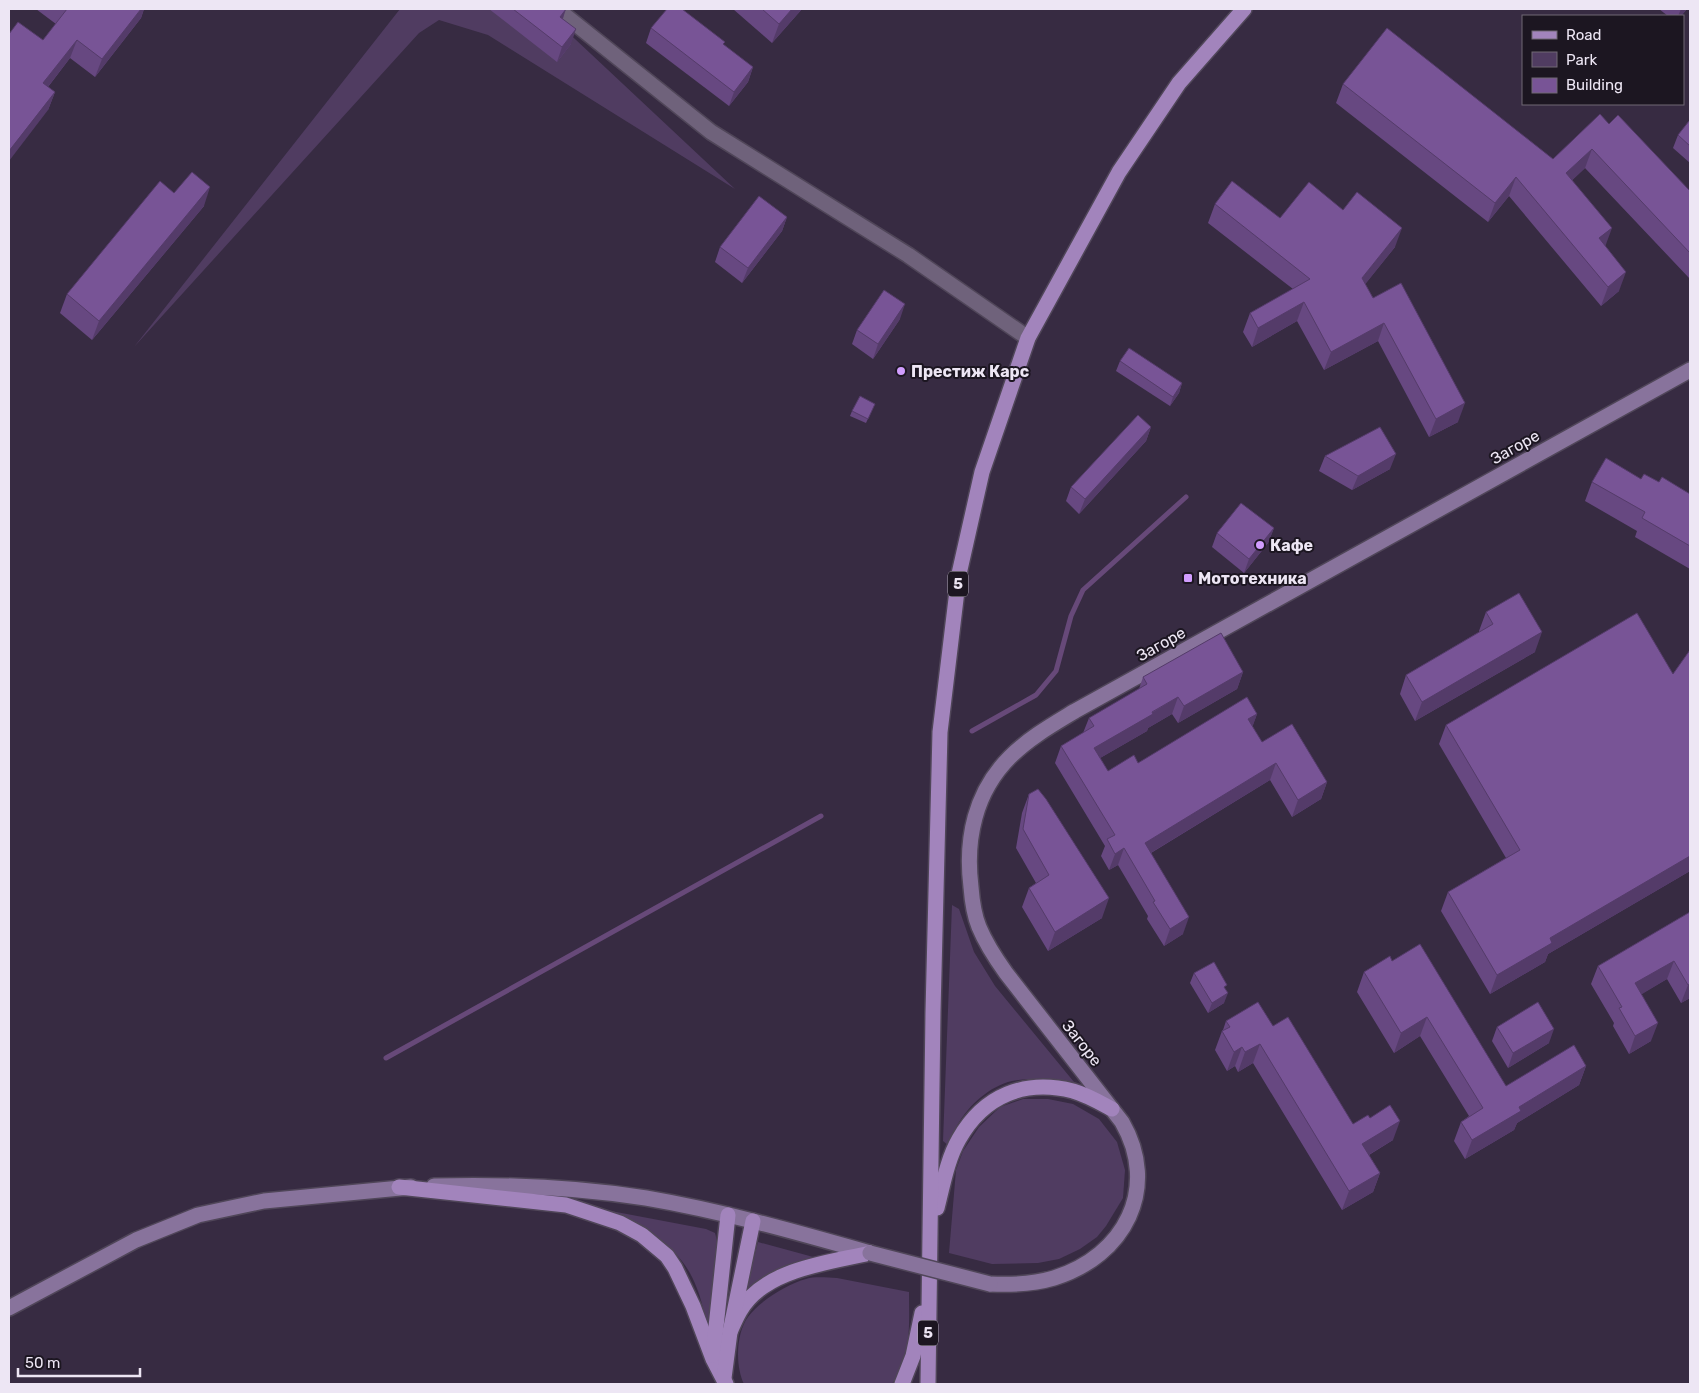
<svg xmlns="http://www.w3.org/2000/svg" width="1699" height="1393" font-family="Rubik,sans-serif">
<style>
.green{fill:#503c61}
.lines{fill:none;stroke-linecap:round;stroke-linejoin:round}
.stream{stroke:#674979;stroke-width:5}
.street-casing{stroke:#504659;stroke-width:18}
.secondary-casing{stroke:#504659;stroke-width:18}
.primary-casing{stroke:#504659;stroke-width:18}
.street{stroke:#6f627b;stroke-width:15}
.secondary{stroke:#88739c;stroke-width:15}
.primary{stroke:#a284bc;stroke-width:15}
.secondary-bridge-casing{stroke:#504659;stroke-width:18;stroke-linecap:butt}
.secondary-bridge{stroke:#88739c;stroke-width:15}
.wall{fill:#674881}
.shaded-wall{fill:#543b69}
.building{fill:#785496;stroke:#543b69}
.poi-dot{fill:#d19dfe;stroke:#1c1621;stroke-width:2}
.labels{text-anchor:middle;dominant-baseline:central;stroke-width:4;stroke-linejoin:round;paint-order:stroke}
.shield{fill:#1c1621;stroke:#aea8b5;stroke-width:1}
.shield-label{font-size:15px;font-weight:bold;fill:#ede6f4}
.poi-label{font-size:16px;font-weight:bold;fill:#ede6f4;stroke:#1c1621;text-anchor:start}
.street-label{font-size:16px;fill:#ede6f4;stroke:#1c1621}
</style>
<rect width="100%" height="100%" fill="#372b42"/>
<g class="green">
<polygon points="400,9 543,9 735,189 488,35 439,20 419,33 134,347"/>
<path d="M952 905 959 909 974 952 995 986 1074 1082C1054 1080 1032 1077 1012 1081 990 1086 969 1105 958 1124 954 1130 952 1139 949 1146L943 1141Z"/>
<polygon points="1023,1099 1048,1099 1073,1104 1099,1119 1117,1142 1125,1170 1123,1198 1106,1226 1097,1237 1080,1249 1059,1259 1038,1263 992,1264 949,1253 956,1170 963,1151 979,1127 1000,1107"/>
<path d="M611 1211 706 1229 715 1233C721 1251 711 1306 708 1328 704 1314 702 1300 696 1286 681 1247 647 1229 611 1211Z"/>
<path d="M758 1242 817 1258C786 1261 766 1274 744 1296Z"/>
<path d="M837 1278 909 1292C909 1325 912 1356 892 1384H744C735 1366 736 1333 748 1317 760 1301 787 1284 806 1279 816 1276 828 1278 837 1278Z"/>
</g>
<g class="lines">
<g class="stream">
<polyline points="972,731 1036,695 1056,671 1071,616 1083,590 1186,497"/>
<polyline points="386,1058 821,816"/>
</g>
<g class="street-casing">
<polyline id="street" points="557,9 711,132 908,255 1028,338"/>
</g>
<g class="secondary-casing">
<g id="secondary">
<path d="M434 1186C505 1184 576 1187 646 1198 722 1211 796 1232 870 1253"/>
<path d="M990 1284C1011 1285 1034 1284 1054 1278 1125 1256 1160 1188 1122 1122L1006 973C996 959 986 944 979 927 974 915 972 900 971 887 965 839 975 792 1010 757 1029 738 1052 725 1075 711L1690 370"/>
<polyline points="9,1308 136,1240 198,1215 264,1201 411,1187"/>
</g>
</g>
<g class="primary-casing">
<g id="primary">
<polyline points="399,1187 566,1205 620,1223 642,1235 667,1256 675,1268 693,1306 713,1359 726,1384"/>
<path d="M937 1208C943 1185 947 1160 959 1139 984 1095 1025 1079 1073 1091 1087 1095 1099 1102 1112 1109"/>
<path d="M730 1332C733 1325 736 1318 740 1311 764 1269 828 1263 870 1253"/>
<polyline points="713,1355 728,1215"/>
<polyline points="724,1378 730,1332 753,1221"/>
<polyline points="902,1384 913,1356 922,1313"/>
<polyline points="928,1384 933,1012 940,732 959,574 982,472 1028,338 1119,172 1179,83 1244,9"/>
</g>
</g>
<use href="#street" class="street"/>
<use href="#secondary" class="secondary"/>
<use href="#primary" class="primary"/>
<g class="secondary-bridge-casing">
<polyline id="secondary-bridge" points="870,1253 990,1284"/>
</g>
<use href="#secondary-bridge" class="secondary-bridge"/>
</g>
<g class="wall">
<polygon points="36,9 144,9 141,18 95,77 70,58 48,87 55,92 48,110 43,40 56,24"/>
<polygon points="489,9 565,9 563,19 571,44 557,62"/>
<polygon points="733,9 802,9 772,43"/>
<polygon points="1659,9 1687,9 1681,16 1668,16"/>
<polygon points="651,28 723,45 753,67 748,82 729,106 646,43"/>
<polygon points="1343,84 1553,159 1609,124 1690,191 1690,279 1585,168 1572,180 1605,246 1619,291 1601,306 1509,196 1488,222 1336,103"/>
<polygon points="1690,122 1690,163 1673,148 1678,135"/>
<polygon points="174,193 204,206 92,340 60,313 67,294"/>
<polygon points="1215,204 1280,218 1343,210 1395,247 1365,284 1373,298 1458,422 1429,437 1378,341 1324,370 1297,321 1252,347 1243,332 1250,313 1293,289 1208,223"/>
<polygon points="787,217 782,231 742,283 715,262 720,247"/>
<polygon points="900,319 873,359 852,344 857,330"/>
<polygon points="1120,361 1182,383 1179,393 1170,406 1116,371"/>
<polygon points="873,408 866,423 850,416 852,411"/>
<polygon points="1151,427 1146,441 1079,514 1066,501 1071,487"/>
<polygon points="1325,456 1390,469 1352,490 1319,471"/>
<polygon points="1641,479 1659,482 1690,494 1690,569 1635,537 1637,531 1585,501 1592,482"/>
<polygon points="1274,528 1268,543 1244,573 1212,547 1217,533"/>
<polygon points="1486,612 1535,652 1415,721 1400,694 1406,675 1479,632 1479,631"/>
<polygon points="1690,650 1690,871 1548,954 1545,962 1490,994 1441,911 1448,892 1506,858 1439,744 1446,725 1673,674"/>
<polygon points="1243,672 1237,689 1178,723 1172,714 1148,728 1147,731 1100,758 1108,771 1138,763 1257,714 1252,727 1262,742 1327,782 1321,799 1292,817 1270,780 1151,853 1183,934 1164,946 1147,919 1148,916 1118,865 1109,870 1101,856 1105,846 1055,763 1061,746 1083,733 1089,718 1139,689 1143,677"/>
<polygon points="1029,794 1102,918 1048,951 1022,907 1029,888 1036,883 1016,848 1022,813"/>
<polygon points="1690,912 1690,998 1681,1003 1667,979 1641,994 1651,1041 1629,1054 1613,1026 1614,1023 1591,984 1598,966"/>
<polygon points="1392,961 1506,1086 1586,1066 1579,1085 1517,1123 1514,1130 1465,1159 1454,1141 1461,1122 1469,1116 1420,1036 1394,1053 1357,992 1364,972"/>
<polygon points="1194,973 1226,990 1224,1003 1208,1013 1190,983"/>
<polygon points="1226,1021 1273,1026 1353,1124 1370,1118 1393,1140 1369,1155 1380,1173 1373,1192 1342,1210 1253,1063 1238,1072 1235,1066 1227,1071 1215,1050 1222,1031 1223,1030"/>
<polygon points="1497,1027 1549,1043 1508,1068 1492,1041"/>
</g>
<g class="shaded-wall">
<polygon points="141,9 144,9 141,18 95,77 102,59"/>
<polygon points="566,9 561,24 560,17"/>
<polygon points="792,9 802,9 772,43 779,24"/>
<polygon points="1681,9 1687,9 1681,16 1678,16"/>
<polygon points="576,29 571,44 557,62 562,47"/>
<polygon points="77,40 70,58 37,101 43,83"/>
<polygon points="753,67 748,82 729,106 734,92"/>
<polygon points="55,92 48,110 9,161 9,151"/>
<polygon points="1592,149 1585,168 1560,192 1566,173"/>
<polygon points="1516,177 1509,196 1488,222 1495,203"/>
<polygon points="210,187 204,206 92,340 99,321"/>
<polygon points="787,217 782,231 742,283 748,268"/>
<polygon points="1402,228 1395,247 1355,297 1362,278"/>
<polygon points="1612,228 1605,247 1599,238"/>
<polygon points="1626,272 1619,291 1601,306 1608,287"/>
<polygon points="1304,302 1297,321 1252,347 1258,328"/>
<polygon points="905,304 900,319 873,359 878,344"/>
<polygon points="1384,323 1378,341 1324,370 1331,352"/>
<polygon points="1182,383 1179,393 1170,406 1173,397"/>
<polygon points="1465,403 1458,422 1429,437 1436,419"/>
<polygon points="1151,427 1146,441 1079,514 1085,499"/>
<polygon points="1396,454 1390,469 1352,490 1358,476"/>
<polygon points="1274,528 1268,543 1244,573 1249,559"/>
<polygon points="1542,632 1535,652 1415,721 1422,702"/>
<polygon points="1243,672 1237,689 1178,723 1184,706"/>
<polygon points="1178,697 1172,714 1148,728 1147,731 1088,765 1094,748"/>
<polygon points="1257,714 1251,731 1248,719"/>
<polygon points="1276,763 1270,780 1139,860 1145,843"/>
<polygon points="1327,782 1321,799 1292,817 1298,800"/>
<polygon points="1124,848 1118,865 1109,870 1115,854"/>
<polygon points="1690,856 1690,871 1548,954 1545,962 1490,994 1497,975 1550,938"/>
<polygon points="1109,898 1102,918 1048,951 1055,932"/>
<polygon points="1189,917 1183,934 1164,946 1170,929"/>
<polygon points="1674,961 1667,979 1629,1002 1635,983"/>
<polygon points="1690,984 1690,998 1681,1003 1688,985"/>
<polygon points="1228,993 1224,1003 1208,1013 1212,1003"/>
<polygon points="1427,1017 1420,1036 1394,1053 1401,1033"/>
<polygon points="1658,1023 1651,1041 1629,1054 1635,1036"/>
<polygon points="1554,1029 1549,1043 1508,1068 1513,1053"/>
<polygon points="1260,1044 1253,1063 1238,1072 1245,1052"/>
<polygon points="1242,1047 1235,1066 1227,1071 1234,1052"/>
<polygon points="1586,1066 1579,1085 1517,1123 1514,1130 1465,1159 1472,1140 1519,1107"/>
<polygon points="1400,1121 1393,1140 1355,1163 1362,1144"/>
<polygon points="1380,1173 1373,1192 1342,1210 1349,1191"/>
</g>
<g class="building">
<polygon points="66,9 141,9 102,59 77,40 43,83 55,92 9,151 9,34 18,22 43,40 67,9"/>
<polygon points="513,9 566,9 560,17 576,29 562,47"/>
<polygon points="667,9 682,9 725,42 723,44 753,67 734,92 651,28"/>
<polygon points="762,9 792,9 779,24"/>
<polygon points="1387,28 1553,159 1600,114 1609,124 1618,115 1690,191 1690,253 1592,149 1566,173 1612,228 1599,238 1626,272 1608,287 1516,177 1495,203 1343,84"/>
<polygon points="1689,121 1690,122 1690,146 1678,135"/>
<polygon points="192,172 210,187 99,321 67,294 160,181 174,193"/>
<polygon points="1232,181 1280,218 1309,182 1343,210 1357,192 1402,228 1362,278 1373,298 1401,283 1465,403 1436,419 1384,323 1331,352 1304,302 1258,328 1250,313 1310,279 1215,204"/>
<polygon points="759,196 787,217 748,268 720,247"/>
<polygon points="884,290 905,304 878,344 857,330"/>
<polygon points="1129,348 1182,383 1173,397 1120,361"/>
<polygon points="860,396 875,404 868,419 852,411"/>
<polygon points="1138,415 1151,427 1085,499 1071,487"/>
<polygon points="1380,427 1396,454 1358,476 1325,456"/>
<polygon points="1606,458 1641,479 1644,474 1659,482 1662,477 1690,494 1690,546 1642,518 1645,512 1592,482"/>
<polygon points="1241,503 1274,528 1249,559 1217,533"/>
<polygon points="1519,593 1542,632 1422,702 1406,675 1493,624 1486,612"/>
<polygon points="1637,613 1673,674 1690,650 1690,856 1550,938 1552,943 1497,975 1448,892 1520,850 1446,725"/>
<polygon points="1221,633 1243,672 1184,706 1178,697 1152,712 1153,714 1094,748 1108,771 1134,755 1138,763 1247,697 1257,714 1248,719 1262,742 1292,724 1327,782 1298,800 1276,763 1145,843 1189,917 1170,929 1153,902 1155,901 1124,848 1115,854 1107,839 1115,835 1061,746 1094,726 1089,718 1147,684 1143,677"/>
<polygon points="1038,789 1046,799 1109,898 1055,932 1029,888 1049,875 1023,829 1029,794"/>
<polygon points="1690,912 1690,984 1688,985 1674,961 1635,983 1658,1023 1635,1036 1619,1008 1622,1007 1598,966"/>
<polygon points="1420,944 1506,1086 1574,1045 1586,1066 1519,1107 1521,1111 1472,1140 1461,1122 1483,1108 1427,1017 1401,1033 1364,972 1390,956 1392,961"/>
<polygon points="1214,962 1227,985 1224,987 1228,993 1212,1003 1194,973"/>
<polygon points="1258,1002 1273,1026 1288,1017 1353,1124 1368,1115 1370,1118 1390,1105 1400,1121 1362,1144 1380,1173 1349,1191 1260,1044 1245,1052 1242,1047 1234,1052 1222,1031 1230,1027 1226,1021"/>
<polygon points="1538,1002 1554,1029 1513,1053 1497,1027"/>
</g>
<g class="poi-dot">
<circle cx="901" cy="371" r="5"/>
<circle cx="1260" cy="545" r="5"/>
<rect x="1183" y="573" width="10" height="10" rx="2.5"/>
</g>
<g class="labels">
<g class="shield">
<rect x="948" y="571.5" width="20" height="25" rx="4"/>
<rect x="918" y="1320.5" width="20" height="25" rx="4"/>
</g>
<g class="shield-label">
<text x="958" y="584">5</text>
<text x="928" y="1333">5</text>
</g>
<g class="poi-label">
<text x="911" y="371">Престиж Карс</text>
<text x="1270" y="545">Кафе</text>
<text x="1198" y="578">Мототехника</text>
</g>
<g class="street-label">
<text transform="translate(1515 447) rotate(-29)">Загоре</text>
<text transform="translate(1161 644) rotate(-29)">Загоре</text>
<text transform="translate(1082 1043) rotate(52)">Загоре</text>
</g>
</g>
<rect width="1699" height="1393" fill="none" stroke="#ede6f4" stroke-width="20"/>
<rect x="1522" y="15" width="162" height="90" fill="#1c1621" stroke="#706975"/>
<rect x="1532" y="31" width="25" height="8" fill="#a284bc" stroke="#706975"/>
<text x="1566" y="40" font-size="15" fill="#ede6f4">Road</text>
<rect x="1532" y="52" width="25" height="15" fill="#503c61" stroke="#706975"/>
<text x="1566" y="65" font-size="15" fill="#ede6f4">Park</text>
<rect x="1532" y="78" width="25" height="15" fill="#785496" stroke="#706975"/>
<text x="1566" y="90" font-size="15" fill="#ede6f4">Building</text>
<path d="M18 1368v8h122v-8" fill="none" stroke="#ede6f4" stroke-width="2.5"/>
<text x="25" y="1368" font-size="15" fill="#ede6f4" stroke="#1c1621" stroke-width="4" paint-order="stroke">50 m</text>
</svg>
